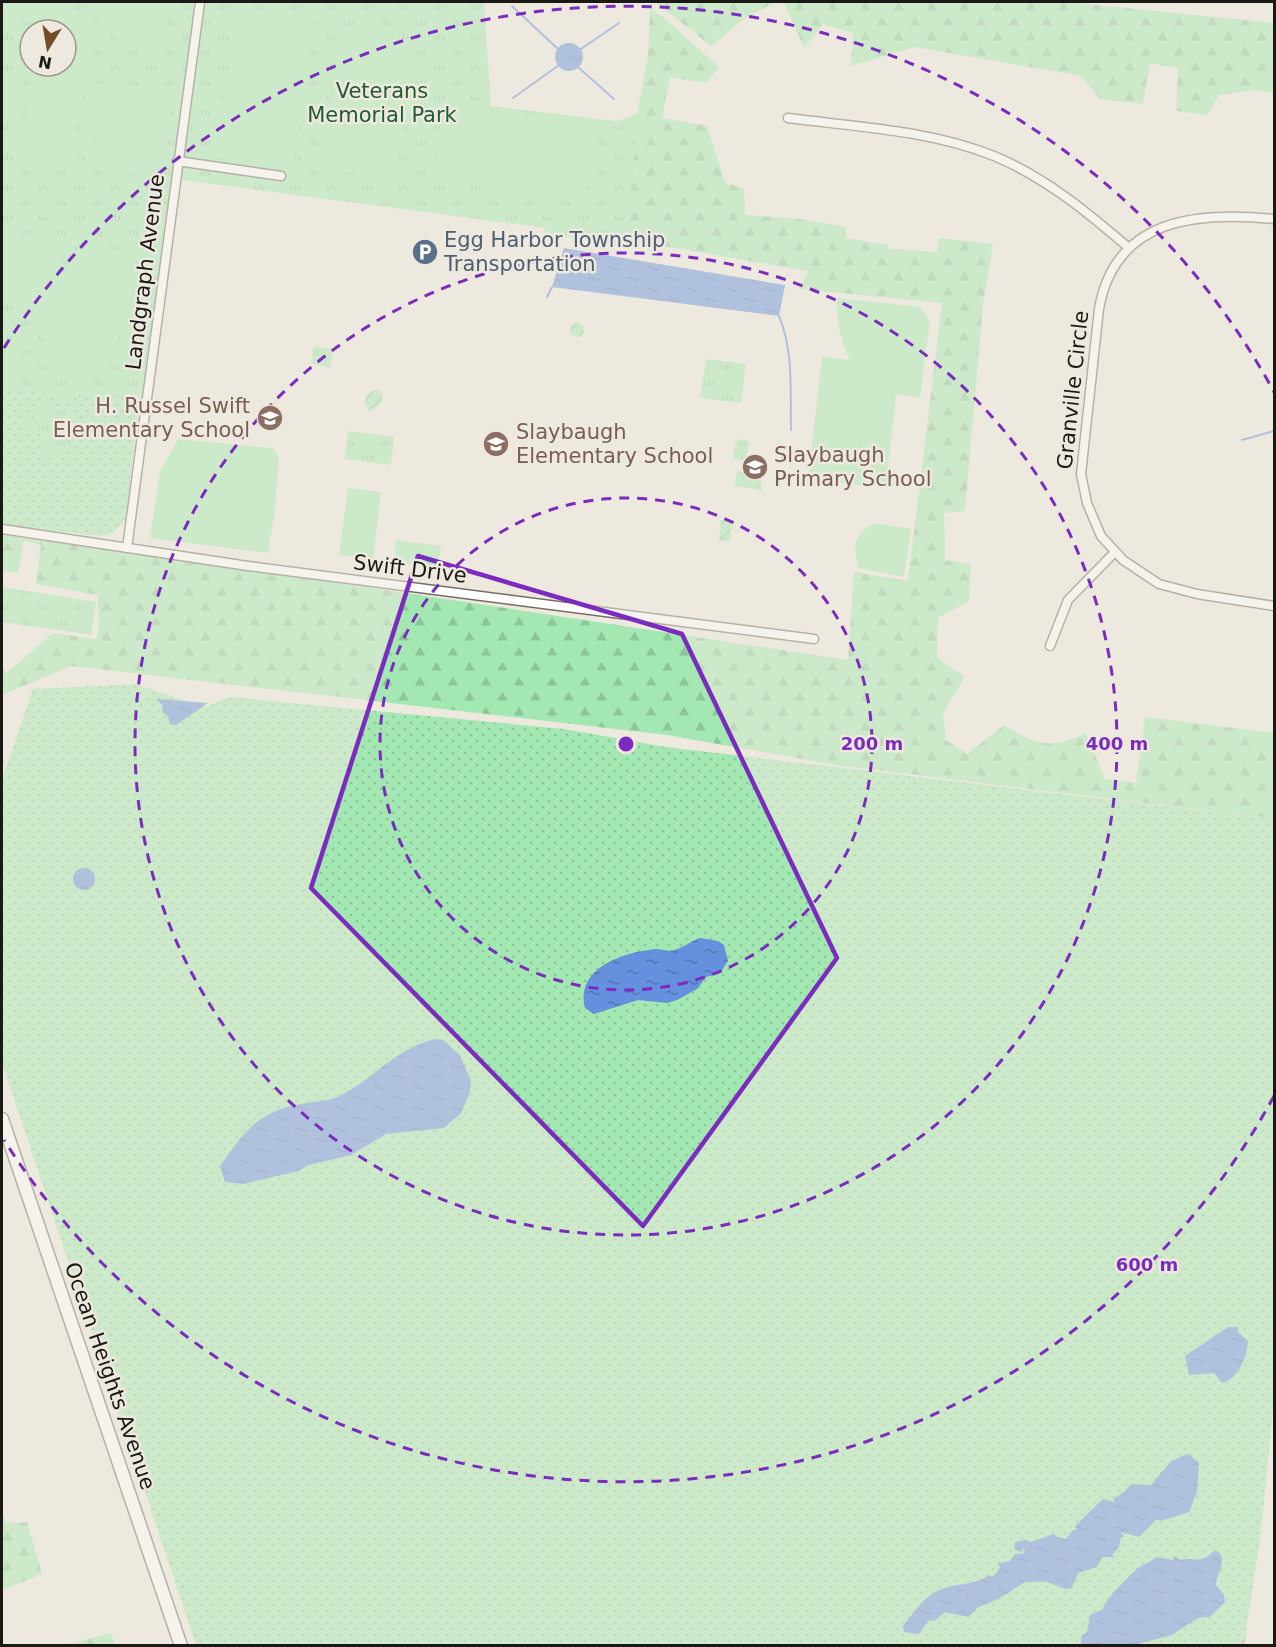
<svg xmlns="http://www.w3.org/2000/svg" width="1276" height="1647" font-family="'DejaVu Sans',sans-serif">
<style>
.grass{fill:url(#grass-dots)}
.forest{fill:url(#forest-firs)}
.park{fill:url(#park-tufts);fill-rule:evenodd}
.garden{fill:url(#garden-furrows)}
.pitch{fill:#a3e8b2}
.water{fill:url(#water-ripples)}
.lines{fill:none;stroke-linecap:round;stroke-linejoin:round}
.stream{stroke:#6490dd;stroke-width:2}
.street-casing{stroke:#726e64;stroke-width:11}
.secondary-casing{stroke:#726e64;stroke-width:15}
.street{stroke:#fff;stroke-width:8}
.secondary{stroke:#fff;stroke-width:12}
.marked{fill:none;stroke:#7b2cbf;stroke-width:4.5;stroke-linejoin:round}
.ring{fill:none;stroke:#7b2cbf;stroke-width:3;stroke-dasharray:10 8}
.labels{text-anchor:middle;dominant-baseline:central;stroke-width:5;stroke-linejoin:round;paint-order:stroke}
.park-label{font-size:21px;fill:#1f5b31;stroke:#eee9de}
.service-label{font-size:21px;fill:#4e5e75;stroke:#eee9de;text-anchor:start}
.street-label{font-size:21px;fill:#1b1915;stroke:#eee9de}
.education-label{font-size:21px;fill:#785e54;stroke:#eee9de;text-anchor:start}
.centre{fill:#7b2cbf;stroke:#eee9de;stroke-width:3}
.ring-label{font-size:18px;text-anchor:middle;font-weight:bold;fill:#7b2cbf;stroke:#eee9de;stroke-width:5;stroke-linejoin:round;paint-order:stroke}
</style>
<defs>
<pattern id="grass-dots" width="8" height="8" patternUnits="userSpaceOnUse" patternTransform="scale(1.5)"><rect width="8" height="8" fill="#a3e8b2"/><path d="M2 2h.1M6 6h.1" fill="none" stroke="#8cc698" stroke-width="1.8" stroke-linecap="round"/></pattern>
<pattern id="forest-firs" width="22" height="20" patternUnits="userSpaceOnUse" patternTransform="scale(1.5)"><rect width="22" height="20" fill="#a3e8b2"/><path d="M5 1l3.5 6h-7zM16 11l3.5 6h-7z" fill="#8cc698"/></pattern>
<pattern id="park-tufts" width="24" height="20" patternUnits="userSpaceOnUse" patternTransform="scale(1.5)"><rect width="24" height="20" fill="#a3e8b2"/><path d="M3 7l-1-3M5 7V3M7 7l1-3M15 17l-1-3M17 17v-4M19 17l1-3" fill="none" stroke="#8cc698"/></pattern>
<pattern id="garden-furrows" width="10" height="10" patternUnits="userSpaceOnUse" patternTransform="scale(1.5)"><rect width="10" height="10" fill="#a3e8b2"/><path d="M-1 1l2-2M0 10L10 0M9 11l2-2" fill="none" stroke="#8cc698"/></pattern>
<pattern id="water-ripples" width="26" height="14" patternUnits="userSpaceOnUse" patternTransform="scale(1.5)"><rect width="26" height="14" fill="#6490dd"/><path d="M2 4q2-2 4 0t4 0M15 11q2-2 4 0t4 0" fill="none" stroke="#5275b2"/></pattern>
</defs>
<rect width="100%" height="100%" fill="#eee9de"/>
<g class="grass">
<polygon points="2,385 140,400 125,521 112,533 101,536 2,525"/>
<polygon points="135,684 205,707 229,697 564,729 666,747 1274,819 1274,1399 1261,1532 1244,1645 196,1645 2,1063 2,780 33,689"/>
</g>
<g class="forest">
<polygon points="655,2 777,2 748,16 711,46"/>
<polygon points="784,2 1067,2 1274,23 1274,93 1254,90 1219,95 1207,115 1176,111 1178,68 1150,63 1143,104 1100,99 1081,76 915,47 851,66 853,33 823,24 804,48"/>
<path d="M650 9 663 17 719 67 706 83 670 77 662 118 707 126 725 182 744 189 745 215 801 219 846 227 845 238 888 245V249L937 252 939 238 993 244 983 304 965 511 944 513 945 560 971 564 969 601 938 618 937 657 965 677 943 713 946 740 967 754 1004 725C1037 746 1050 749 1086 733L1105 779 1136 783 1145 717 1274 733V819L836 765 667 735 71 666 2 695V668L7 673 53 633 96 639C102 625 97 611 98 595L36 584 41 545 24 541 18 573 2 571V532L848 660 854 572 908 581 942 303 800 289 808 271 570 230 608 124 637 114 648 57Z"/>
<polygon points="2,1513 6,1523 27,1522 42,1574 2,1590"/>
<polygon points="1247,1632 1244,1645 1223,1645 1224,1645"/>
<polygon points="111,1633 115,1645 64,1645"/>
</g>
<g class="park">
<path d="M2 2H484L491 106 639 124 623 246 544 233 545 228 175 179 146 399 79 397 2 387ZM30 30H66V66H30Z"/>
<polygon points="314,346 333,349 330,367 311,364"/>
<polygon points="706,359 746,364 741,403 700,398"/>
<path d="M53 397 64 398 63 408 72 414C72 421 63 454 60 458L44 457 41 451 42 429 28 431 24 425 25 421 34 418 35 410H39L41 402 47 406H61V400L53 399Z"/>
<polygon points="348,431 394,437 391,465 345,459"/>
<polygon points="736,439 749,441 746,461 733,459"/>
<polygon points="737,471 762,474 761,490 734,486"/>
<polygon points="2,587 96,602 91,635 2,622"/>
</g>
<g class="garden">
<circle cx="577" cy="330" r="7"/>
<polygon points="374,390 380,391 383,397 379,405 369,411 364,402 368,394"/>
<polygon points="721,520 732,522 730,542 719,540"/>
</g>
<g class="pitch">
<polygon points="2,2 71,2 70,27 2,18"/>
<path d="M85 2H169L163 48C133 63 97 26 85 2Z"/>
<polygon points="237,9 314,20 291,169 215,157"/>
<polygon points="341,29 416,40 396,179 321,169"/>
<path d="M66 31 91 35 77 127H75C83 142 83 155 74 170L24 169 20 164 25 114 28 113 35 66H66Z"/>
<polygon points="2,69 26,76 16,112 2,123"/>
<path d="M88 82 165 95 171 106 163 177C110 184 77 130 88 82Z"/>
<polygon points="443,105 594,125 584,199 433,179"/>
<polygon points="2,225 17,227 13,246 2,263"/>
<polygon points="45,242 71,276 77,246 132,255 137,263 131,316 101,315 126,349 79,385 2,283 2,274"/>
<path d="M837 298 920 307 930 321 920 398 896 394 886 488 808 479 822 357 850 360C840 338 836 322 837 298Z"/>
<polygon points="2,331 13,352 14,379 2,378"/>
<polygon points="122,366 127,367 123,396 117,396"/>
<polygon points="178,439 272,448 279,457 274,519 268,553 150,538 160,472"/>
<polygon points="348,488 381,492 373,559 339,555"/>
<path d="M874 523 911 529 904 577 858 568C854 545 852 536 874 523Z"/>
<polygon points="396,540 441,546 438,568 394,562"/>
</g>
<g class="water">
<circle cx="569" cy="57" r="14"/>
<polygon points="564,248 785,285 779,316 552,287"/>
<polygon points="156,699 208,703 176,725 170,724 168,716 163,713 162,705"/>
<circle cx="84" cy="879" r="11"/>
<path d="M700 938 718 941 724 945 728 961 720 973 706 977 697 989 677 1000 667 1003 638 1000 594 1014 585 1008C575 967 625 952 656 949 662 949 668 952 674 950 683 948 691 941 700 938Z"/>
<path d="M435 1039 443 1040 460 1055 471 1081 470 1092 461 1113 444 1128 386 1134 351 1155 309 1165 298 1171 243 1184 225 1182 220 1166C244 1132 258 1111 301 1104 316 1101 331 1102 345 1093 378 1075 395 1049 435 1039Z"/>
<path d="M1228 1327H1238V1332L1248 1341C1248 1355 1237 1381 1222 1383L1214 1373 1189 1375 1185 1356Z"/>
<path d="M1188 1454 1199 1463 1197 1492 1189 1512 1161 1521 1157 1519 1139 1537 1121 1532 1124 1537H1121L1119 1547 1112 1555 1115 1557H1102L1097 1567 1078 1573 1072 1588 1066 1589 1047 1582H1025L998 1599 977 1608 968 1617 945 1612 936 1620 928 1621 919 1634 904 1632 903 1626C913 1614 924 1596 940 1590 956 1583 976 1585 989 1575L993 1577 1000 1568 998 1563 1010 1561 1015 1554 1025 1553 1024 1548 1020 1552 1014 1549 1015 1542 1026 1540 1031 1542 1054 1534 1057 1537 1066 1539 1073 1530H1077L1075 1526 1103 1499 1114 1502V1498L1124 1492 1131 1484 1151 1485 1171 1461Z"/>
<path d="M1214 1551H1218C1228 1564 1216 1573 1216 1585L1224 1595 1225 1602 1210 1617 1198 1618 1172 1635 1134 1645H1081V1636L1087 1632 1090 1615 1103 1609C1104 1601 1130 1575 1136 1570 1142 1564 1150 1563 1156 1557L1174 1560V1556L1180 1560C1196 1556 1197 1566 1214 1551Z"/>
</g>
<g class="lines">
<g class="stream">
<polyline points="512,6 558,49"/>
<polyline points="578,51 619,23"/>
<polyline points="578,67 614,99"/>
<polyline points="513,98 559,65"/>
<polyline points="547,297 552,287"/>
<path d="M779 316C794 352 790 392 791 430"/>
<polyline points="1242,440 1274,431"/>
</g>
<g class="street-casing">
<g id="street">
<path d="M788 118C857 127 929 130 994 156 1045 177 1087 212 1129 248"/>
<polyline points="177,161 281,176"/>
<path d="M1274 219C1197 211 1115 218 1099 309L1081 474 1087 503 1101 536 1123 560 1159 584 1197 594 1274 606"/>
<polyline points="2,529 248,566 814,639"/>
<polyline points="127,548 200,2"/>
<polyline points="1050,646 1068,600 1115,552"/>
</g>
</g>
<g class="secondary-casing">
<polyline id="secondary" points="2,1119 181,1646"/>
</g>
<use href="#street" class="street"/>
<use href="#secondary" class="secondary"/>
</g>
<path d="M0 0H1276V1647H0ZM418 556 682 634 837 958 643 1226 311 888Z" fill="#eee9de" fill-opacity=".55" fill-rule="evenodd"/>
<path class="marked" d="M418 556 682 634 837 958 643 1226 311 888Z"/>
<g class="ring">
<circle cx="626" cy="744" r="246"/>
<circle cx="626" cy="744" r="491"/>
<path d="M1274 1096A737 737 0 0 1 4 1140M4 348A737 737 0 0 1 1274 392"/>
</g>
<defs>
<g id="parking-disc" transform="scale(1.35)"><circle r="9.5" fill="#5c6f8a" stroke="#eee9de"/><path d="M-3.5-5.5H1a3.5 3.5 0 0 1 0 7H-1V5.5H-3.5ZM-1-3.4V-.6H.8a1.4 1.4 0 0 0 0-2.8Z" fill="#fff"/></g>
<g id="school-disc" transform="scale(1.35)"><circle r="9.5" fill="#8d6e63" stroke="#eee9de"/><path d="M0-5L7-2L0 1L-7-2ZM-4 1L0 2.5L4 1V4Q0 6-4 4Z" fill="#fff"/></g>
</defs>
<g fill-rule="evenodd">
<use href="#parking-disc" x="425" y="252"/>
<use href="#school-disc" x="270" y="418"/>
<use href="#school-disc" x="496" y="444"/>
<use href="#school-disc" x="755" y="467"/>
</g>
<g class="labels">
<g class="park-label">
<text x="382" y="91">Veterans<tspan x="382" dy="24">Memorial Park</tspan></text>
</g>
<g class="service-label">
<text x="444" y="240">Egg Harbor Township<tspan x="444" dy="24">Transportation</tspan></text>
</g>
<g class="street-label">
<text transform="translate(145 272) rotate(-83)">Landgraph Avenue</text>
<text transform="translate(1073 390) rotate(-84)">Granville Circle</text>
<text transform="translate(410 569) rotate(7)">Swift Drive</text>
<text transform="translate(110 1376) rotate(71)">Ocean Heights Avenue</text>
</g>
<g class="education-label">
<text x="250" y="406" text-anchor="end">H. Russel Swift<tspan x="250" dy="24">Elementary School</tspan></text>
<text x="516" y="432">Slaybaugh<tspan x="516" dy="24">Elementary School</tspan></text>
<text x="774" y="455">Slaybaugh<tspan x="774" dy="24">Primary School</tspan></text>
</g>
</g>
<circle cx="626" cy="744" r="9" class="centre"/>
<g class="ring-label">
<text x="872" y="750">200 m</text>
<text x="1117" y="750">400 m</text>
<text x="1147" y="1271">600 m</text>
</g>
<rect width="1276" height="1647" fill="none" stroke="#1b1915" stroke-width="6"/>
<g transform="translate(48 48) rotate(191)"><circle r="28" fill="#eee9de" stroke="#9a968e" stroke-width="1.5"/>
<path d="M0-4.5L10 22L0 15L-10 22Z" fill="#734c2a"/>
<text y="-9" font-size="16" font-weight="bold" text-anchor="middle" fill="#1b1915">N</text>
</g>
</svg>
